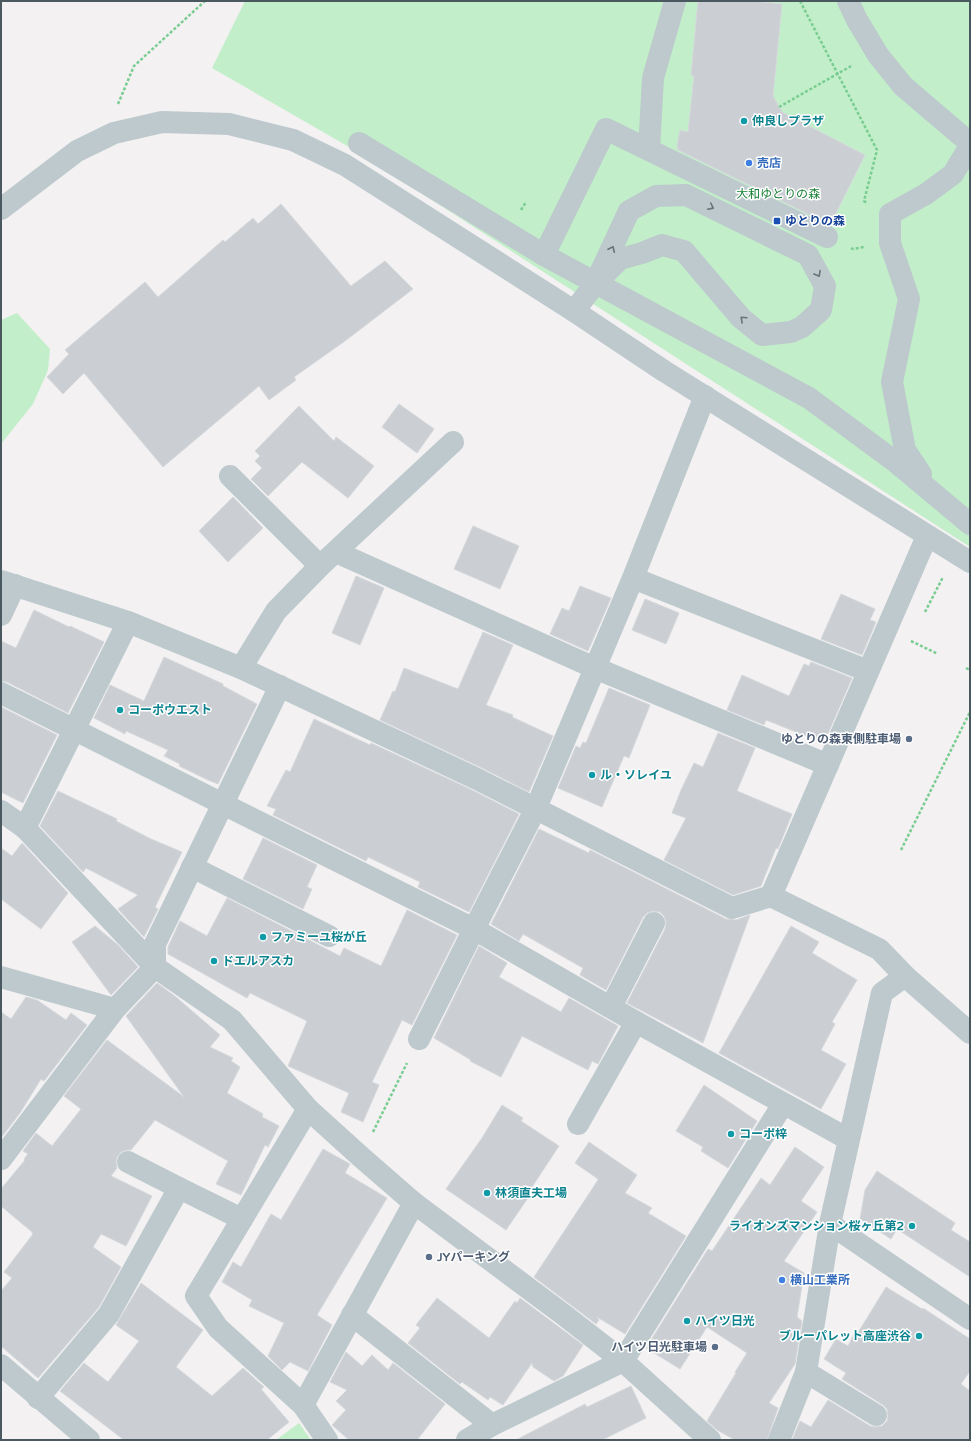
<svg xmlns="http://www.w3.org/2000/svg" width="971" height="1441" font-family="'Varela Round','Noto Sans JP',sans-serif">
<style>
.green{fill:#c2efc9}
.building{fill:#cbcfd3;stroke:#d5d9dc}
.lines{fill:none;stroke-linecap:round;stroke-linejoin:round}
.path{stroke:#7acd92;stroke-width:2.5;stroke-dasharray:3 2;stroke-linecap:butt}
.minor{stroke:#bdc9cd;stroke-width:22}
.oneway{stroke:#66757a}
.culture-dot{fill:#0f9aa8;stroke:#fff;stroke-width:1.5}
.shop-dot{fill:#3f7fe0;stroke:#fff;stroke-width:1.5}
.transit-dot{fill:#1a4fb4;stroke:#fff;stroke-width:1.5}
.service-dot{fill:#5c6f8a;stroke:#fff;stroke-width:1.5}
.labels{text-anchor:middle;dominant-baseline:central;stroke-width:3;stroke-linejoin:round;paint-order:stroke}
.culture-label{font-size:12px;font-weight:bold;fill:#0d838f;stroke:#fff;text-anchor:start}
.shop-label{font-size:12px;font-weight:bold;fill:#366cbe;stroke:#fff;text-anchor:start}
.park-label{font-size:12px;fill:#198037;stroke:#fff}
.transit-label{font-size:12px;font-weight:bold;fill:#164399;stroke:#fff;text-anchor:start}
.service-label{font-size:12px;font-weight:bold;fill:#4e5e75;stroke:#fff;text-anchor:end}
</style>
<rect width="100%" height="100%" fill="#f3f1f2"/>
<g class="green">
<polygon points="245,1 970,1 970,547 356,151 212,68"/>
<polygon points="17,313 50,349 48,370 33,404 1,444 1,320"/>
<polygon points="299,1423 311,1440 276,1440"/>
</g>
<g class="building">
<polygon points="698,1 752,1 782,4 773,96 782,112 865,155 830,225 678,150 677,146 680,130 688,132 694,76 691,75"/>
<polygon points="281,204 351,286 385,261 413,289 345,341 294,377 296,380 269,400 259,386 163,467 84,373 63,394 47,377 69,354 65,350 145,282 158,297 223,240 225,242 253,218 258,224"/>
<polygon points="399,404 434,429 417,453 382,427"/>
<polygon points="299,406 334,441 336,437 374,466 348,498 302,462 268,496 251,479 262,468 255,461 260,456 255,451"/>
<polygon points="233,497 263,528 228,562 199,531"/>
<polygon points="473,526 519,546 500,589 454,569"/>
<polygon points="356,576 384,588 360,645 332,633"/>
<polygon points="580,586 611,598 588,651 550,634 562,608 569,611"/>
<polygon points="841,594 875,609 870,620 876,622 862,655 821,639"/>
<polygon points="645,599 679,613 666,644 632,630"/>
<polygon points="34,610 69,627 70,626 104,642 68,713 7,682 1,681 1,641 16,648"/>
<polygon points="483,632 513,645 486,705 513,715 512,717 553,736 529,792 480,767 380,720 393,691 395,692 404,668 458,689"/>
<polygon points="164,657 223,684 223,686 257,704 218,784 208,780 179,766 180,764 164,756 168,750 126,731 125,734 94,718 110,685 144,701"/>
<polygon points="811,662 852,678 824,743 766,720 764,725 727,710 742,675 789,696 804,664 809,666"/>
<polygon points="609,688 650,705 629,758 624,756 602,807 558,788 576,746 580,748 583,742 586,743"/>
<polygon points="1,707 57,735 23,803 1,792"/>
<polygon points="314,719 370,745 371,743 470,789 519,814 469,912 418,887 420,882 368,857 366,861 273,815 276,809 267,806 286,770 290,772"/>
<polygon points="718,733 755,748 737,791 792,814 778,849 776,848 761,886 733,895 664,860 686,818 672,813 681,790 694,763 703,767"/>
<polygon points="58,791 117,819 116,821 151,839 182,852 155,907 158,909 144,937 118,909 138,895 86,868 83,872 40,826"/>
<polygon points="539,829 589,853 590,850 726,919 736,920 750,915 703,1043 627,1003 665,929 666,922 664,916 660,912 653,911 647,913 643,917 606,990 580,975 583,968 523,934 519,941 491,924"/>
<polygon points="263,838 317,865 307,887 312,889 303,909 243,879"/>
<polygon points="22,843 68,893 41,929 1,899 1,848 12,856"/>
<polygon points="227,898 340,956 344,948 381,966 407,910 457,935 412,1025 402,1020 372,1082 379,1085 363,1122 341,1112 349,1093 288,1066 307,1021 250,993 247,998 168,954 168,947 180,921 207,936"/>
<polygon points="95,926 118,945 138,967 111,995 72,942"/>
<polygon points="791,926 819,942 812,953 857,980 832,1022 835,1024 821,1050 846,1064 821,1109 719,1053"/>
<polygon points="479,946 507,963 499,977 561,1012 569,998 618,1026 598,1064 592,1061 588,1070 522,1036 501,1077 470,1061 471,1060 434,1038"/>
<polygon points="157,983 176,997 220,1035 210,1047 233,1058 231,1061 240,1067 227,1093 263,1114 262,1117 279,1126 268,1147 265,1145 241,1195 216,1184 228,1161 155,1120 131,1150 127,1150 121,1152 117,1157 116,1162 117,1168 111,1176 152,1196 126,1246 101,1234 93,1247 121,1267 99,1307 38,1378 1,1346 1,1291 12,1278 4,1272 33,1234 32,1233 32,1232 1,1206 1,1189 25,1160 24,1159 28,1154 23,1151 36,1133 52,1146 81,1109 64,1096 107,1040 184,1097 126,1016"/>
<polygon points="26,997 37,1000 66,1020 71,1013 87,1025 44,1081 41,1079 20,1113 1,1138 1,1012 11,1019"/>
<polygon points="704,1085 757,1121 728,1168 701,1151 703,1147 676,1131"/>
<polygon points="502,1105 523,1118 521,1121 559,1146 526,1196 528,1198 506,1230 446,1189 482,1138"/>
<polygon points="589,1142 637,1175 625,1193 652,1208 648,1213 686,1236 625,1334 597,1317 599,1320 596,1324 534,1277 598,1180 598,1179 575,1163"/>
<polygon points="795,1147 824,1167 801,1201 817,1212 784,1261 804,1273 797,1317 802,1321 795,1364 769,1403 778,1408 767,1440 735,1440 717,1430 707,1421 736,1373 735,1372 747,1353 707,1327 680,1369 646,1348 708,1249 712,1251 761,1178 770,1185"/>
<polygon points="323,1149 350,1164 345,1173 387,1198 317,1315 332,1325 308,1371 290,1362 282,1370 268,1356 284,1323 249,1306 252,1300 222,1282 233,1262 241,1267 271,1214 281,1220"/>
<polygon points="877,1171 955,1223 951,1230 970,1242 970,1277 897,1229 891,1239 860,1219 865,1190"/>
<polygon points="141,1283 203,1330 176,1367 212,1396 243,1368 264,1387 261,1389 289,1422 267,1440 124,1440 60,1391 84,1363 108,1382 139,1341 116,1325"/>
<polygon points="886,1287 922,1309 923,1308 970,1339 970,1371 961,1384 970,1391 970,1440 792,1440 800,1421 811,1427 828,1400 870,1426 875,1427 882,1426 887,1421 888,1416 887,1409 883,1405 842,1379 846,1373 824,1359 836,1339 848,1346 854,1334 856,1336"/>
<polygon points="437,1298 489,1338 515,1301 517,1303 520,1298 583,1345 563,1376 554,1381 533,1367 532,1363 503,1405 490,1397 488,1400 462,1382 460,1384 408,1343 420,1328 416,1325"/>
<polygon points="346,1352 362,1366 372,1355 388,1370 393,1363 445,1404 417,1440 349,1440 332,1425 346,1410 336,1401 347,1390 330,1382"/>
<polygon points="631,1386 646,1418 602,1440 516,1440 585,1404 587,1407"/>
</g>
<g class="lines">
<g class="path">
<polyline points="800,1 877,150 864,201 867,203"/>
<polyline points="118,104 134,66 205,1"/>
<polyline points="779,107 853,65"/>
<polyline points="521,210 526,202"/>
<polyline points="851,248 853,249 864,247"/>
<polyline points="925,612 943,577"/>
<polyline points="911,641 938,654"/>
<polyline points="966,668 970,670"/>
<polyline points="901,850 970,712"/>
<polyline points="373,1132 407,1063"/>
</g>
<g class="minor">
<polyline points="848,1 857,20 878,55 903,86 970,143"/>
<polyline points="359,143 544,255"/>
<polyline points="649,150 653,78 675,1"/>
<polyline points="1,209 77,151 114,133 162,122 229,124 293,140 345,165 574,311 664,371 970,562"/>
<polyline points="827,237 606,129 544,255 809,398 897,463 970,524"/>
<polyline points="574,311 595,284 620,259 642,253 662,245 684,251 741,318 762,335 791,332 802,327 821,310 825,286 808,255 686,195 656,196 629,211 595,284"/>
<polyline points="921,474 905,450 892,382 909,299 890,243 890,214 926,194 953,174 970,146"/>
<polyline points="230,476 320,566"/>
<polyline points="336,552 595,668 828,765"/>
<polyline points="633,578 868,671"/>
<polyline points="1,581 128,622 241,668 475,778 732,908 771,896 879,949 905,976 970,1033"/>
<polyline points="1,615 15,585"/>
<polyline points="241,668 276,611 320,566 453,442"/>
<polyline points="1,693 223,804 474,929 636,1022 848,1139"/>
<polyline points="1,811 25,828 155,967 232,1020 308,1109 361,1157 414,1203 564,1315 623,1361 710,1440"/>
<polyline points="25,828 128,622"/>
<polyline points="192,867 329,936"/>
<polyline points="771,896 927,536"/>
<polyline points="1,977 115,1009"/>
<polyline points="611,1007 654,923"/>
<polyline points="419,1039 474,929 536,808 633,578 705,396"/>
<polyline points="308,1109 196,1296 218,1328 303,1405 327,1440"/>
<polyline points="578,1124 636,1022"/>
<polyline points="1,1159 115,1009 155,967 155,944 280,686"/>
<polyline points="128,1162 179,1188"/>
<polyline points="830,1224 970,1319"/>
<polyline points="352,1315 492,1425"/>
<polyline points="1,1365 89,1440"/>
<polyline points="806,1372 876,1415"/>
<polyline points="38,1398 109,1314 179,1188 242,1219"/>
<polyline points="303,1405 414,1203"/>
<polyline points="467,1440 492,1425 623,1361 783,1104"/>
<polyline points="779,1440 806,1372 830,1224 882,993 905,976"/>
</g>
</g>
<defs><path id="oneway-chevron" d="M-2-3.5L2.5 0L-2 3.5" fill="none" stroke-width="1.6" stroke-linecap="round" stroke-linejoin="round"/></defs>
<g class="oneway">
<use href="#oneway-chevron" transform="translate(711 207) rotate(26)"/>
<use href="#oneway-chevron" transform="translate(612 249) rotate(-65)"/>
<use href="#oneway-chevron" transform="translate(818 274) rotate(61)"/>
<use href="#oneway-chevron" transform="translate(743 319) rotate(-137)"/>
</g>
<g class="culture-dot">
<circle cx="744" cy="121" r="4"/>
<circle cx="120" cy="710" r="4"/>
<circle cx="592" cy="775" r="4"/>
<circle cx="263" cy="937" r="4"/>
<circle cx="214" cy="961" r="4"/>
<circle cx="731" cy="1134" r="4"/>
<circle cx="487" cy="1193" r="4"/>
<circle cx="912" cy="1226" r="4"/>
<circle cx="687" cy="1321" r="4"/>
<circle cx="919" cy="1336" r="4"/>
</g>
<g class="shop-dot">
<circle cx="749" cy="163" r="4"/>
<circle cx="782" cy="1280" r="4"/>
</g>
<rect class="transit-dot" x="773" y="217" width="8" height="8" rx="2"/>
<g class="service-dot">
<circle cx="909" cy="739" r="4"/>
<circle cx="429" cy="1257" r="4"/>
<circle cx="715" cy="1347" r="4"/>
</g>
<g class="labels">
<g class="culture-label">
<text x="752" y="121">仲良しプラザ</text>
<text x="128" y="710">コーポウエスト</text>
<text x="600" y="775">ル・ソレイユ</text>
<text x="271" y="937">ファミーユ桜が丘</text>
<text x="222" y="961">ドエルアスカ</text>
<text x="739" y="1134">コーポ梓</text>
<text x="495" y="1193">林須直夫工場</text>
<text x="904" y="1226" text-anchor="end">ライオンズマンション桜ヶ丘第2</text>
<text x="695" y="1321">ハイツ日光</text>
<text x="911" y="1336" text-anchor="end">ブルーパレット高座渋谷</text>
</g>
<g class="shop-label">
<text x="757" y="163">売店</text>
<text x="790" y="1280">横山工業所</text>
</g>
<g class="park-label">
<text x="778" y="194">大和ゆとりの森</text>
</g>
<g class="transit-label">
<text x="785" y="221">ゆとりの森</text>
</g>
<g class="service-label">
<text x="901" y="739">ゆとりの森東側駐車場</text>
<text x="437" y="1257" text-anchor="start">JYパーキング</text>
<text x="707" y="1347">ハイツ日光駐車場</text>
</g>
</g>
<rect width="971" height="1441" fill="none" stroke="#49595f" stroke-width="4"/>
</svg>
